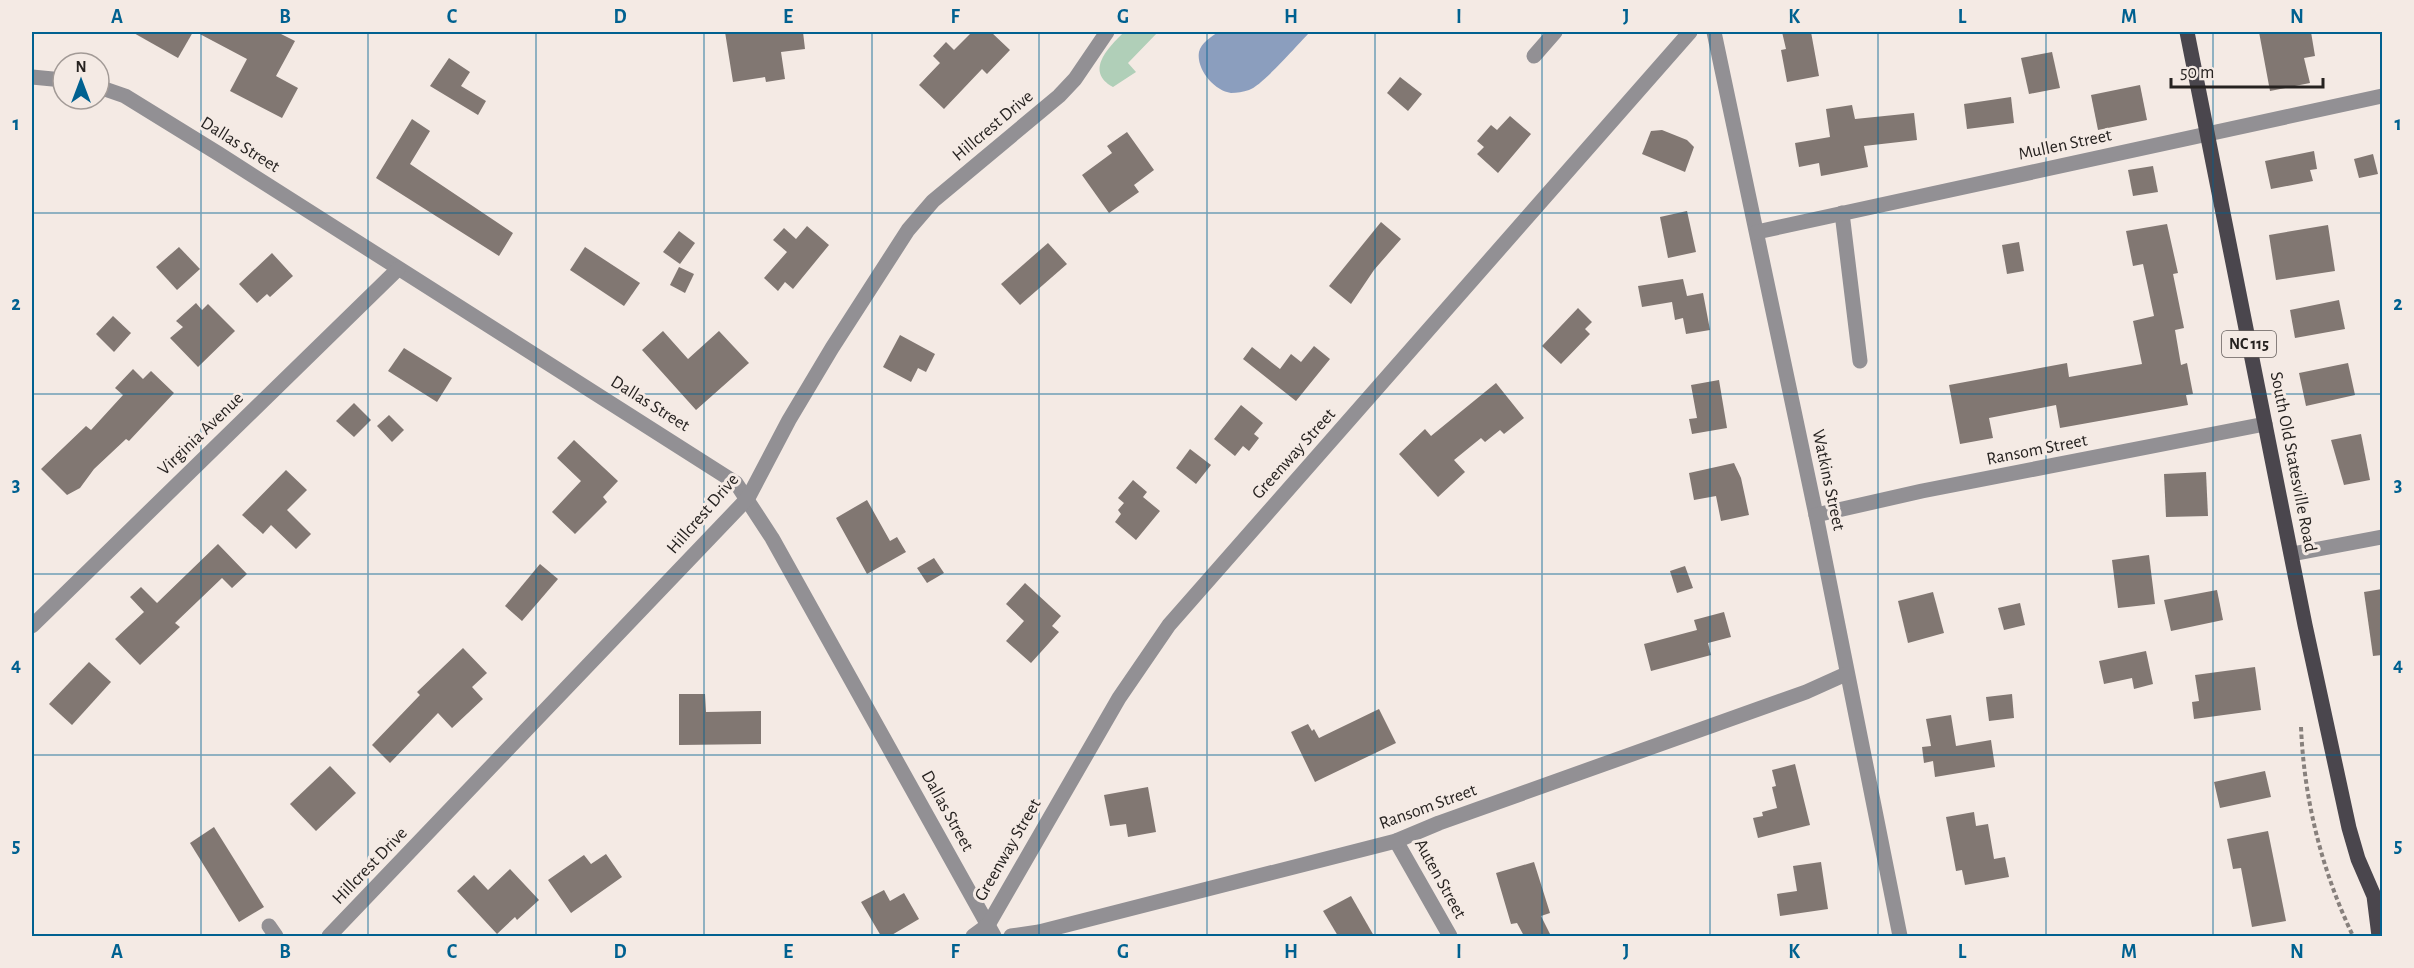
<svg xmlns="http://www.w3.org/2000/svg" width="2414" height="968" font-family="'Alegreya Sans',sans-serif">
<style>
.green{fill:#b0cfb8}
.water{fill:#8b9ebe}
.building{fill:#817772}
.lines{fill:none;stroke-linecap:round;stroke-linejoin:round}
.path{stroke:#87807c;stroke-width:4;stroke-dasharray:4.5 3;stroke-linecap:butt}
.minor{stroke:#929094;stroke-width:15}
.major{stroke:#4a464d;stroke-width:15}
.grid{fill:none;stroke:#006190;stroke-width:1.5;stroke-opacity:0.55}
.labels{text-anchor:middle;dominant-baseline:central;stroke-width:6;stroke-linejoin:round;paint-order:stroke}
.shield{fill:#f4eae4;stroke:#645e5b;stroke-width:1.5}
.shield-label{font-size:16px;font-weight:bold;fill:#262220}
.street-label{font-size:18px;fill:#262220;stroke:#f4eae4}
.neatline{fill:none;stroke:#006190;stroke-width:2}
.grid-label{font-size:20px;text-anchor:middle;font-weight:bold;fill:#006190}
</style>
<rect width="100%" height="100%" fill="#f4eae4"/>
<path class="green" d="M1124 32H1158L1128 63 1136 72 1113 87C1084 71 1109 47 1124 32Z"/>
<path class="water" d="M1218 32H1310C1298 44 1263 85 1249 90 1243 92 1237 93 1231 93 1214 91 1196 69 1199 52 1201 43 1211 37 1218 32Z"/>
<g class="building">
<polygon points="132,32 193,32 178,58"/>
<polygon points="196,32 277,32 295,41 276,76 298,88 282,118 230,91 247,59"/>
<polygon points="725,32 803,32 805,49 781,52 785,79 766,82 765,77 733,82"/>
<polygon points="972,32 991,32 1010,50 987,74 982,69 944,109 919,85 940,63 933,56 946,42 954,50"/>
<polygon points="1782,32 1811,32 1819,76 1787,82 1781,50 1786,49"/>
<polygon points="2259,32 2311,32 2315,56 2304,58 2310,83 2270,91"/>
<polygon points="2052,52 2060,88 2029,94 2021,58"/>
<polygon points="449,58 470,72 461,86 486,101 478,115 430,86"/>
<polygon points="1400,77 1422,94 1408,111 1387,93"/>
<polygon points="2140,85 2147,120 2098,130 2091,95"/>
<polygon points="2011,97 2014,123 1967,129 1964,104"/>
<polygon points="1852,105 1855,119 1914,113 1917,140 1864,146 1868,167 1821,176 1819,163 1799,167 1795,143 1830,137 1826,109"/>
<polygon points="1510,116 1531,134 1498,173 1477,154 1484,147 1477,141 1491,125 1497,130"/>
<polygon points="412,119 430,131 410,164 513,233 499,256 376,178"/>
<polygon points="1662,130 1687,140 1694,147 1685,172 1642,154 1651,131"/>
<polygon points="1127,132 1154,170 1134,185 1139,192 1109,213 1082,175 1112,153 1107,146"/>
<polygon points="2314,151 2317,169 2310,170 2313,181 2271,189 2265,161"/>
<polygon points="2373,154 2378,174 2359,178 2354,159"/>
<polygon points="2153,166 2158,192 2133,196 2128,170"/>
<polygon points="1687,211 1696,252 1668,258 1660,217"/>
<polygon points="1381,222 1401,239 1374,270 1351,304 1329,286"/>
<polygon points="2167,224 2178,273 2173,274 2184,328 2175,330 2181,365 2187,363 2193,394 2186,395 2188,405 2060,428 2056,405 1989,418 1993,438 1960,444 1949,385 2067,363 2069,377 2142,364 2133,321 2154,316 2143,264 2133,266 2126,231"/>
<polygon points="2328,225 2335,271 2276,280 2269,235"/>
<polygon points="807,226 829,245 793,289 785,282 778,291 764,278 787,252 773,240 784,228 796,239"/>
<polygon points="679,231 695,243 680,264 663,252"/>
<polygon points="2019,242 2024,271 2007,274 2002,245"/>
<polygon points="1048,243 1067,264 1020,305 1001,284"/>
<polygon points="179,247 200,269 177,290 156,267"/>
<polygon points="585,247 640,283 624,306 570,270"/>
<polygon points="272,253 293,276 270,297 267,294 257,303 239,284"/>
<polygon points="679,267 694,274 685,293 670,285"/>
<polygon points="1683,279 1687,296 1703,293 1710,330 1686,334 1683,318 1675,320 1672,302 1642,307 1638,286"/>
<polygon points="2339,300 2345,329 2295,338 2290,310"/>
<polygon points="196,303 202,310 208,304 235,331 198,367 170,338 183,327 176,321"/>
<polygon points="1578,308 1592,322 1585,329 1590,334 1561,364 1542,346"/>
<polygon points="113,316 131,333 114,352 96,334"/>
<polygon points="663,331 688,359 719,331 749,363 696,410 642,350"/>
<polygon points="900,335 935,354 926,372 918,368 911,382 883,367"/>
<polygon points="1314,346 1330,359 1296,401 1243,359 1252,347 1280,369 1291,354 1301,362"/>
<polygon points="404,348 452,378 437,402 388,371"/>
<polygon points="2348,363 2355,395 2306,406 2299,373"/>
<polygon points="133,369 143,379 151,371 174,393 129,441 126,439 94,469 80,488 67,495 41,469 86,426 91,430 123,395 115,388"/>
<polygon points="1719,380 1727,428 1692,434 1689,419 1697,418 1691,385"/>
<polygon points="1496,383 1524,418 1504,434 1500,430 1485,442 1481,438 1454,460 1465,472 1438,497 1399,454 1425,429 1431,436"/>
<polygon points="354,403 371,420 354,437 336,421"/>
<polygon points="1241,405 1263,423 1254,434 1259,438 1249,451 1243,446 1235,456 1214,439"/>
<polygon points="389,415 404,430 392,442 377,426"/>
<polygon points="2361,434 2370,480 2344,485 2331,440"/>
<polygon points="574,440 618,481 603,497 607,502 575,534 552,512 581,481 557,458"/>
<polygon points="1190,449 1211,465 1196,484 1176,468"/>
<polygon points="1734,463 1741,478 1749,515 1721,521 1716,496 1694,500 1689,473"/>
<polygon points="286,470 307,490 287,510 311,534 296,549 271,525 263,534 242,515"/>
<polygon points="2206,472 2208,516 2166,517 2164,474"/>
<polygon points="1133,480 1147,492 1143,497 1160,511 1136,540 1115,522 1121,514 1118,510 1124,503 1118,498"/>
<polygon points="867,500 890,541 897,537 906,552 867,574 836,518"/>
<polygon points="218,544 247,574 232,588 222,578 175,623 180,627 140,665 115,639 144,612 130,597 141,587 157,603"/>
<polygon points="2149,555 2155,604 2118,608 2112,560"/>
<polygon points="934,558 944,573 927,583 917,568"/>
<polygon points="540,564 558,579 522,621 505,606"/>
<polygon points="1685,566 1693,588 1677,593 1670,571"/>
<polygon points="1025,583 1061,616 1052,626 1059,632 1031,663 1006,641 1024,621 1006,604"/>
<polygon points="2382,589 2382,655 2373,656 2364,592"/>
<polygon points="2217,590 2223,620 2171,631 2164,600"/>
<polygon points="1933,592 1944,633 1908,643 1898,601"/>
<polygon points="2020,603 2025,625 2004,630 1998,608"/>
<polygon points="1724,612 1731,637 1708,643 1711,655 1651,671 1644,644 1697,630 1694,620"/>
<polygon points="463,648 487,673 472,687 483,699 452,728 438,713 390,763 372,745 420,695 417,692"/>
<polygon points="2146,651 2153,684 2134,689 2132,678 2104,684 2099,661"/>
<polygon points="89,662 111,682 72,725 49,704"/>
<polygon points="2255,667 2261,710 2194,719 2192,702 2199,701 2195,675"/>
<polygon points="679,694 705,694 706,712 761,711 761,744 679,745"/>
<polygon points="2012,694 2014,718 1989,721 1986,697"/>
<polygon points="1379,709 1396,743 1315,782 1291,732 1308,724 1312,731 1314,729 1319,738"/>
<polygon points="1951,715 1956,746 1991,740 1995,767 1935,777 1933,761 1924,763 1922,747 1931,746 1926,719"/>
<polygon points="1795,764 1810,825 1758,838 1753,818 1763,816 1762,812 1777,808 1772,787 1776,786 1772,770"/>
<polygon points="330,766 356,793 316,831 290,804"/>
<polygon points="2265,771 2271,797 2220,808 2214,782"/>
<polygon points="1148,787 1156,832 1128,837 1126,824 1110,826 1104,795"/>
<polygon points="1974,812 1976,826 1988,824 1994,859 2005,857 2009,877 1965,885 1962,870 1956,871 1946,817"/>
<polygon points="214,827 264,907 239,922 190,843"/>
<polygon points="2268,831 2286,921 2252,927 2241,868 2233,869 2227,839"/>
<polygon points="606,854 622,877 571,913 548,880 584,855 591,864"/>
<polygon points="1534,862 1550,913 1541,916 1551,936 1524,936 1517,923 1511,924 1496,873"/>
<polygon points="1821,862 1828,909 1780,916 1777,894 1797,891 1793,866"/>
<polygon points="510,869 539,900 517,920 515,917 497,934 457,891 474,875 488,890"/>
<polygon points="884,890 890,901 904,893 919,919 890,936 881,936 861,902"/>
<polygon points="1351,896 1374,936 1338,936 1323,911"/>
</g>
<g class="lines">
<path class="path" d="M2301 727C2304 800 2322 871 2353 936"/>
<g class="minor">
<polyline points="1714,32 1816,515 1900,936"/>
<polyline points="1534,56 1555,32"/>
<polyline points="32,77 63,80"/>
<polyline points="99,87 125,96 219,154 736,483 772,538 994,936"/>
<polyline points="1842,213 1860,361"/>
<polyline points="1757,232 2382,96"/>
<polyline points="1816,515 1922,491 2265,424"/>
<polyline points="2292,554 2382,537"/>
<polyline points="32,626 398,269"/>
<polyline points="1396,841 1450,936"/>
<polyline points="269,926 276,936"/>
<polyline points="329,936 748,498 789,420 832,348 908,230 933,201 1059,96 1075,79 1107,32"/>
<polyline points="973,936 988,925 1119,698 1169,625 1690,32"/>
<polyline points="1011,936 1039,932 1396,841 1439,823 1806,692 1846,674"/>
</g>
<polyline class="major" points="2187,32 2305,625 2349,828 2358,859 2374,896 2379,936"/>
</g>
<path class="grid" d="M201 32V936M368 32V936M536 32V936M704 32V936M872 32V936M1039 32V936M1207 32V936M1375 32V936M1542 32V936M1710 32V936M1878 32V936M2046 32V936M2213 32V936M32 213H2382M32 394H2382M32 574H2382M32 755H2382"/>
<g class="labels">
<rect class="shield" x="2222" y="331" width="54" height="26" rx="4.5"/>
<g class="shield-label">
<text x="2249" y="344">NC 115</text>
</g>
<g class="street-label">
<text transform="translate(993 126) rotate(-40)">Hillcrest Drive</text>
<text transform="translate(240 145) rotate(32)">Dallas Street</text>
<text transform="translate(2065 145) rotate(-12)">Mullen Street</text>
<text transform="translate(650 404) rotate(32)">Dallas Street</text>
<text transform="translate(201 434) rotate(-44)">Virginia Avenue</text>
<text transform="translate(2037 450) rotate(-11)">Ransom Street</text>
<text transform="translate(1294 454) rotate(-48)">Greenway Street</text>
<text transform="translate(2293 462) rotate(79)">South Old Statesville Road</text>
<text transform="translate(1828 480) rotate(78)">Watkins Street</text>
<text transform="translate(703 514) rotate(-49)">Hillcrest Drive</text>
<text transform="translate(1428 807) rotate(-20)">Ransom Street</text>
<text transform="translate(947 811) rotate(61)">Dallas Street</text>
<text transform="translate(1008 850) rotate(-60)">Greenway Street</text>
<text transform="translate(370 866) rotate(-46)">Hillcrest Drive</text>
<text transform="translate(1440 879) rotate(61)">Auten Street</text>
</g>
</g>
<rect width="2414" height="968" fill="none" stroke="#f4eae4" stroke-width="66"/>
<g transform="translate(81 81)"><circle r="28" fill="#f4eae4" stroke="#a29a96" stroke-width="1.5"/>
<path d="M0-4.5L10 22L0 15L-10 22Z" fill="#006190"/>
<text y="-9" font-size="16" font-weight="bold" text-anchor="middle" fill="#262220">N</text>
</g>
<path d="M2171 78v9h152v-9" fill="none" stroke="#262220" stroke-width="3"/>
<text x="2180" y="78" font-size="18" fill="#262220" stroke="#f4eae4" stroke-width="4.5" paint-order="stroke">50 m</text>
<rect x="33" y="33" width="2348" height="902" class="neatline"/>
<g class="grid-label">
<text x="117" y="23">A</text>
<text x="285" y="23">B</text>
<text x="452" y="23">C</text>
<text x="620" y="23">D</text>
<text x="788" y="23">E</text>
<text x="955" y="23">F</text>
<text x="1123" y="23">G</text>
<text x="1291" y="23">H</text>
<text x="1459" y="23">I</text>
<text x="1626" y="23">J</text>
<text x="1794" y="23">K</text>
<text x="1962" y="23">L</text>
<text x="2129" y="23">M</text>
<text x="2297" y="23">N</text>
<text x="16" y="130">1</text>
<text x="2398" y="130">1</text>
<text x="16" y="310">2</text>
<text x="2398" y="310">2</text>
<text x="16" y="491">3</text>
<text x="2398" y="491">3</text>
<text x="16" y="671">4</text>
<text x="2398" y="671">4</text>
<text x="16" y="852">5</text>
<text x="2398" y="852">5</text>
<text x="117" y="958">A</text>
<text x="285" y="958">B</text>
<text x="452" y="958">C</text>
<text x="620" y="958">D</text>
<text x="788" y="958">E</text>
<text x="955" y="958">F</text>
<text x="1123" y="958">G</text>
<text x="1291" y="958">H</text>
<text x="1459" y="958">I</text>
<text x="1626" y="958">J</text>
<text x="1794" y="958">K</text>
<text x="1962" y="958">L</text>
<text x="2129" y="958">M</text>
<text x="2297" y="958">N</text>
</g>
</svg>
